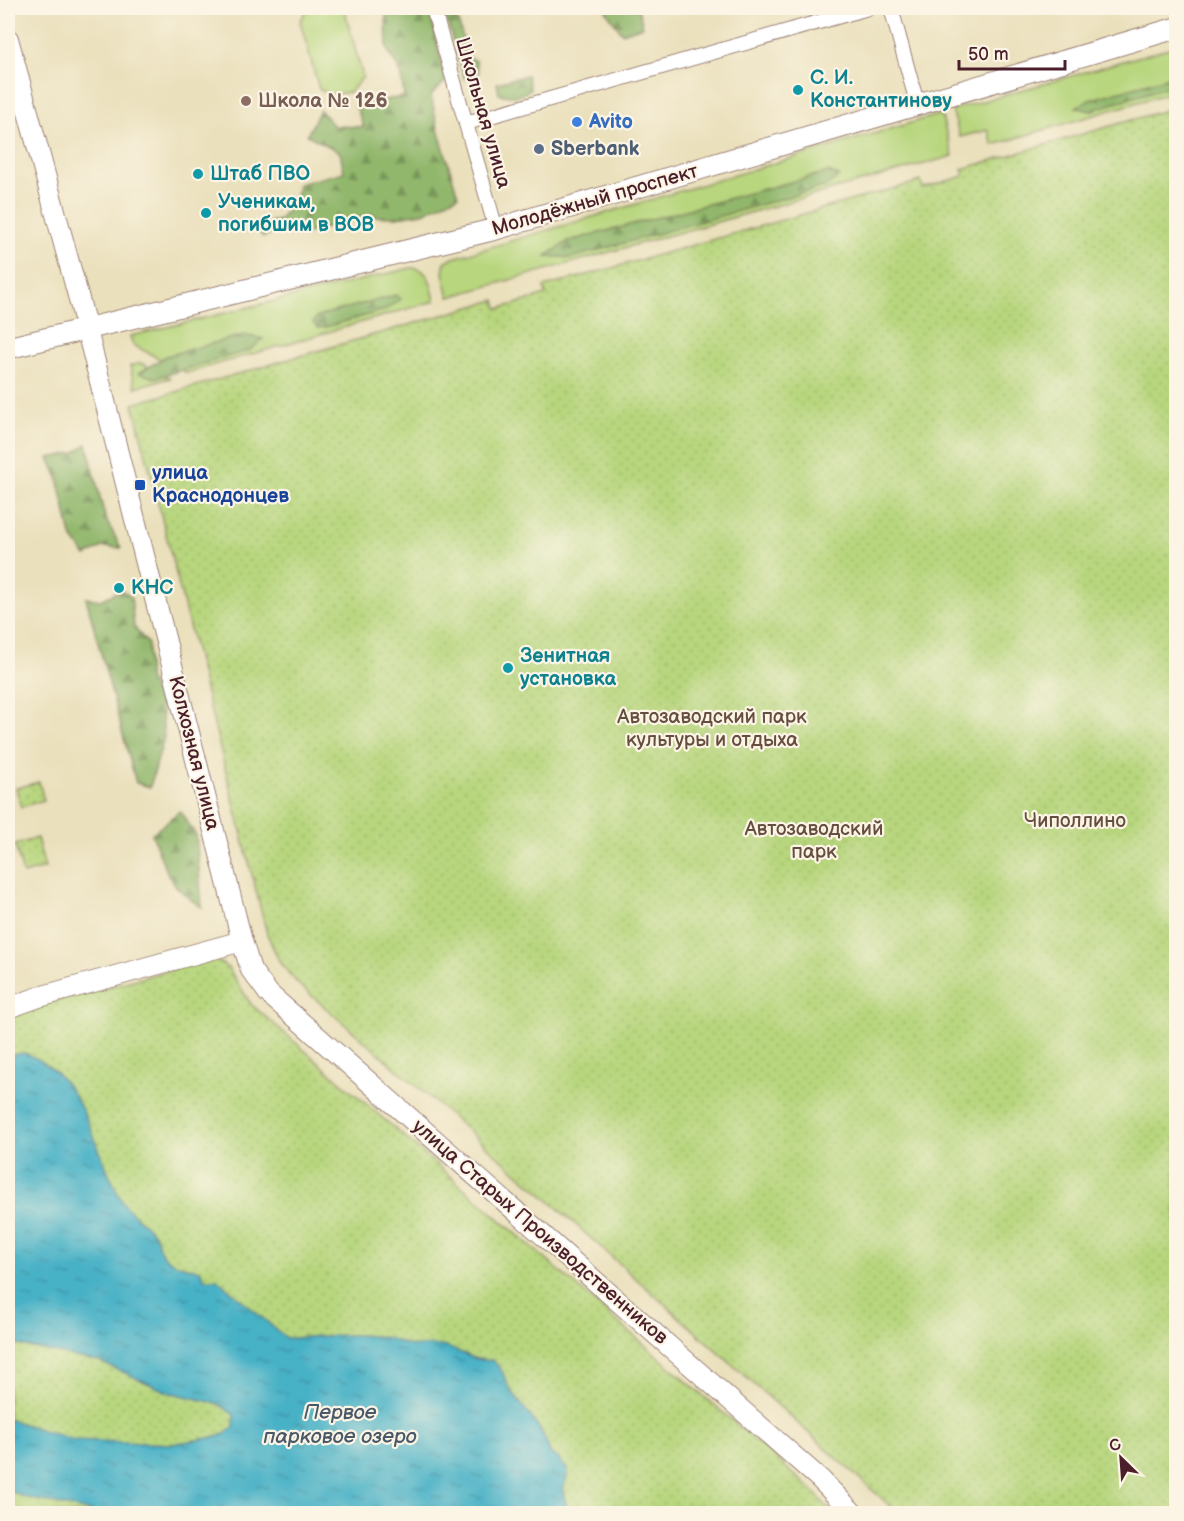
<svg xmlns="http://www.w3.org/2000/svg" width="1184" height="1521" font-family="'Balsamiq Sans',sans-serif">
<style>
.grass{fill:#b7d67d;stroke:#807a54;stroke-width:1.5}
.forest{fill:url(#forest-firs);stroke:#6e6b4c;stroke-width:1.5}
.park{fill:url(#park-dots);stroke:#807a54;stroke-width:1.5}
.water{fill:url(#water-ripples);stroke:#486878;stroke-width:1.5}
.lines{fill:none;stroke-linecap:round;stroke-linejoin:round}
.street-casing{stroke:#9a8074;stroke-width:16}
.secondary-casing{stroke:#9a8074;stroke-width:22}
.primary-casing{stroke:#9a8074;stroke-width:23}
.street{stroke:#fff;stroke-width:14}
.secondary{stroke:#fff;stroke-width:20}
.primary{stroke:#fff;stroke-width:21}
.culture-dot{fill:#0f9aa8;stroke:#fcf5e5;stroke-width:2}
.education-dot{fill:#8d6e63;stroke:#fcf5e5;stroke-width:2}
.shop-dot{fill:#3f7fe0;stroke:#fcf5e5;stroke-width:2}
.service-dot{fill:#5c6f8a;stroke:#fcf5e5;stroke-width:2}
.transit-dot{fill:#1a4fb4;stroke:#fcf5e5;stroke-width:2}
.labels{text-anchor:middle;dominant-baseline:central;stroke-width:4.5;stroke-linejoin:round;paint-order:stroke}
.culture-label{font-size:20px;font-weight:bold;fill:#0d838f;stroke:#fcf5e5;text-anchor:start}
.education-label{font-size:20px;font-weight:bold;fill:#785e54;stroke:#fcf5e5;text-anchor:start}
.street-label{font-size:20px;fill:#4a1f2b;stroke:#fcf5e5}
.shop-label{font-size:20px;font-weight:bold;fill:#366cbe;stroke:#fcf5e5;text-anchor:start}
.service-label{font-size:20px;font-weight:bold;fill:#4e5e75;stroke:#fcf5e5;text-anchor:start}
.transit-label{font-size:20px;font-weight:bold;fill:#164399;stroke:#fcf5e5;text-anchor:start}
.park-label{font-size:20px;fill:#654d40;stroke:#fcf5e5}
.water-label{font-size:21px;font-style:italic;fill:#495969;stroke:#fcf5e5}
</style>
<defs>
<pattern id="forest-firs" width="22" height="20" patternUnits="userSpaceOnUse" patternTransform="scale(1.5)"><rect width="22" height="20" fill="#91b76c"/><path d="M5 1l3.5 6h-7zM16 11l3.5 6h-7z" fill="#789459"/></pattern>
<pattern id="park-dots" width="8" height="8" patternUnits="userSpaceOnUse" patternTransform="scale(1.5)"><rect width="8" height="8" fill="#b7d67d"/><path d="M2 2h.1M6 6h.1" fill="none" stroke="#9fb76c" stroke-width="1.8" stroke-linecap="round"/></pattern>
<pattern id="water-ripples" width="26" height="14" patternUnits="userSpaceOnUse" patternTransform="scale(1.5)"><rect width="26" height="14" fill="#47b1c6"/><path d="M2 4q2-2 4 0t4 0M15 11q2-2 4 0t4 0" fill="none" stroke="#3d8fa1"/></pattern>
</defs>
<rect width="100%" height="100%" fill="#fcf5e5"/>
<filter id="ink" filterUnits="userSpaceOnUse"><feTurbulence type="fractalNoise" baseFrequency=".0167" numOctaves="2"/><feDisplacementMap in="SourceGraphic" scale="12" xChannelSelector="R" yChannelSelector="G"/><feConvolveMatrix kernelMatrix="1 2 1 2 8 2 1 2 1" color-interpolation-filters="sRGB"/></filter>
<filter id="wash" filterUnits="userSpaceOnUse"><feTurbulence type="fractalNoise" baseFrequency=".008" numOctaves="4" result="noise"/><feDisplacementMap in="SourceGraphic" scale="24" xChannelSelector="R" yChannelSelector="G"/><feGaussianBlur stdDeviation="1.35" result="paint"/><feColorMatrix in="noise" values="0 0 0 0 0 0 0 0 0 0 0 0 0 0 0 0 0 1.4 0 .05"/><feComposite in="paint" operator="in"/></filter>
<g filter="url(#wash)">
<rect width="100%" height="100%" fill="#eae0bc"/>
<g class="grass">
<polygon points="308,8 344,8 363,77 350,92 331,95 319,89 300,21"/>
<polygon points="1176,46 1176,91 993,145 988,130 960,137 952,110"/>
<polygon points="941,114 953,156 449,297 443,273 445,262 450,259"/>
<path d="M411 268C430 267 432 287 435 301L187 373 133 345 130 336Z"/>
<polygon points="141,363 170,378 135,387 130,366"/>
</g>
<g class="forest">
<polygon points="383,8 429,8 446,81 431,95 438,129 458,196 423,213 396,217 365,216 305,234 294,227 263,237 253,225 279,220 294,202 299,184 344,172 340,152 307,135 320,110 334,126 364,127 355,104 404,97 401,73 387,49 386,15"/>
<polygon points="443,8 454,8 469,58 476,61 479,76 464,79"/>
<polygon points="604,8 638,8 643,26 622,33"/>
<path d="M527 75 530 89C521 98 510 97 499 94L497 83Z"/>
<polygon points="1176,75 1176,84 1090,111 1076,107 1089,100"/>
<polygon points="828,172 839,176 827,186 571,258 546,256 569,241"/>
<polygon points="396,295 401,299 385,310 326,327 318,328 313,323 316,318 325,314"/>
<polygon points="243,335 263,339 250,350 155,378 139,373 166,356"/>
<polygon points="87,444 105,517 121,548 102,547 86,556 71,536 58,478 49,458 74,453"/>
<polygon points="121,590 131,597 134,627 148,644 148,678 161,705 164,737 150,787 136,783 86,598 101,600"/>
<path d="M180 811 196 835 202 907C167 886 166 870 152 834Z"/>
</g>
<g class="park">
<polygon points="1176,107 1176,1513 898,1513 537,1190 298,984 280,963 267,934 133,404 495,300 498,309 546,295 544,287 921,181 923,188 964,176 962,169"/>
<polygon points="39,782 44,800 21,807 16,788"/>
<polygon points="37,838 45,868 23,874 15,845"/>
<polygon points="214,958 228,968 251,1004 811,1489 833,1513 8,1514 8,1017 41,1005"/>
</g>
<path class="water" d="M24 1053C85 1074 93 1150 122 1201 130 1215 147 1223 156 1237 158 1241 158 1246 160 1250 166 1264 187 1267 200 1270L205 1279H217L286 1338C319 1337 354 1332 387 1338 396 1340 404 1345 413 1346 422 1347 432 1344 441 1346 460 1349 471 1362 492 1360 508 1374 502 1378 512 1392 527 1413 543 1427 550 1453L559 1459 568 1471 563 1491 568 1513 101 1514 24 1497 8 1490V1419L74 1440 172 1444 220 1436 234 1427V1415L219 1404 168 1392 100 1362 8 1343V1055Z"/>
</g>
<g filter="url(#ink)">
<g class="lines">
<g class="street-casing">
<g id="street">
<polyline points="433,8 496,229"/>
<polyline points="891,8 917,103"/>
<polyline points="466,123 868,8"/>
</g>
</g>
<g class="secondary-casing">
<g id="secondary">
<polyline points="8,39 79,299 242,941 251,970 269,994 820,1479 854,1514"/>
<polyline points="8,1008 39,997 242,941"/>
</g>
</g>
<g class="primary-casing">
<polyline id="primary" points="8,348 496,229 1176,28"/>
</g>
<use href="#street" class="street"/>
<use href="#secondary" class="secondary"/>
<use href="#primary" class="primary"/>
</g>
</g>
<g class="culture-dot">
<circle cx="798" cy="90" r="6"/>
<circle cx="198" cy="174" r="6"/>
<circle cx="206" cy="213" r="6"/>
<circle cx="119" cy="588" r="6"/>
<circle cx="508" cy="668" r="6"/>
</g>
<circle class="education-dot" cx="246" cy="101" r="6"/>
<circle class="shop-dot" cx="577" cy="122" r="6"/>
<circle class="service-dot" cx="539" cy="149" r="6"/>
<rect class="transit-dot" x="134" y="479" width="12" height="12" rx="3"/>
<g class="labels">
<g class="culture-label">
<text x="810" y="78">С. И.<tspan x="810" dy="23">Константинову</tspan></text>
<text x="210" y="174">Штаб ПВО</text>
<text x="218" y="202">Ученикам,<tspan x="218" dy="23">погибшим в ВОВ</tspan></text>
<text x="131" y="588">КНС</text>
<text x="520" y="656">Зенитная<tspan x="520" dy="23">установка</tspan></text>
</g>
<g class="education-label">
<text x="258" y="101">Школа № 126</text>
</g>
<g class="street-label">
<text transform="translate(483 113) rotate(74)">Школьная улица</text>
<text transform="translate(595 200) rotate(-16)">Молодёжный проспект</text>
<text transform="translate(194 753) rotate(76)">Колхозная улица</text>
<text transform="translate(540 1232) rotate(41)">улица Старых Производственников</text>
</g>
<g class="shop-label">
<text x="589" y="122">Avito</text>
</g>
<g class="service-label">
<text x="551" y="149">Sberbank</text>
</g>
<g class="transit-label">
<text x="152" y="473">улица<tspan x="152" dy="23">Краснодонцев</tspan></text>
</g>
<g class="park-label">
<text x="712" y="717">Автозаводский парк<tspan x="712" dy="23">культуры и отдыха</tspan></text>
<text x="1075" y="821">Чиполлино</text>
<text x="814" y="829">Автозаводский<tspan x="814" dy="23">парк</tspan></text>
</g>
<g class="water-label">
<text x="340" y="1412">Первое<tspan x="340" dy="24">парковое озеро</tspan></text>
</g>
</g>
<rect width="1184" height="1521" fill="none" stroke="#fcf5e5" stroke-width="30"/>
<g transform="translate(1121 1458) rotate(335)" stroke="#fcf5e5" stroke-width="4.5" paint-order="stroke">
<path d="M0-4.5L10 22L0 15L-10 22Z" fill="#4a1f2b"/>
<text y="-9" font-size="16" font-weight="bold" text-anchor="middle" fill="#4a1f2b">С</text>
</g>
<path d="M959 60v9h106v-9" fill="none" stroke="#4a1f2b" stroke-width="3"/>
<text x="968" y="60" font-size="18" fill="#4a1f2b" stroke="#fcf5e5" stroke-width="4.5" paint-order="stroke">50 m</text>
</svg>
